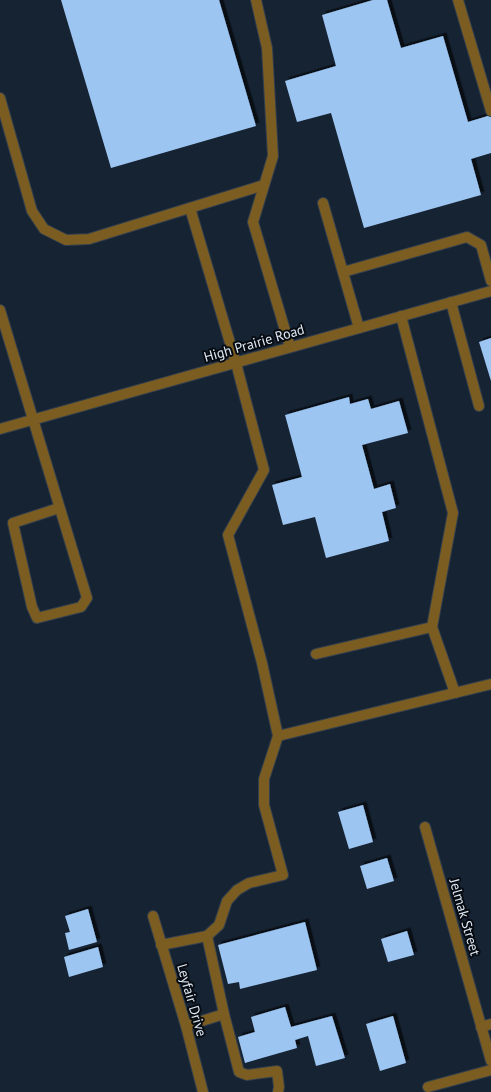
<svg xmlns="http://www.w3.org/2000/svg" width="491" height="1092" font-family="'PT Sans',sans-serif">
<style>
.building{fill:#9dc5f2;filter:url(#shadow)}
.lines{fill:none;stroke-linecap:round;stroke-linejoin:round}
.minor-casing{stroke:#323f4e;stroke-width:12}
.minor{stroke:#7b5c21;stroke-width:10}
.labels{text-anchor:middle;dominant-baseline:central;stroke-width:4;stroke-linejoin:round;paint-order:stroke}
.street-label{font-size:14px;fill:#e0e9f4;stroke:#070c13}
</style>
<defs>
<filter id="shadow"><feDropShadow dx="3.5" dy="-3.5" stdDeviation="0" flood-color="#0009"/></filter>
</defs>
<rect width="100%" height="100%" fill="#162333"/>
<g class="building">
<polygon points="61,0 219,0 256,126 111,168"/>
<polygon points="373,0 387,0 401,48 443,36 468,122 491,115 491,153 471,159 481,195 364,228 331,113 297,122 285,81 336,66 322,15"/>
<polygon points="491,338 491,381 479,342"/>
<polygon points="349,397 350,404 368,399 371,409 399,401 408,433 362,445 374,489 390,484 396,508 382,512 389,541 326,558 315,517 283,525 272,485 302,477 285,415"/>
<polygon points="363,805 373,842 349,849 338,812"/>
<polygon points="387,858 394,881 367,889 360,866"/>
<polygon points="88,909 97,942 69,950 65,933 70,932 65,916"/>
<polygon points="305,922 317,970 240,989 239,982 228,984 218,945"/>
<polygon points="407,931 414,955 388,962 381,939"/>
<polygon points="98,947 103,967 69,977 64,957"/>
<polygon points="285,1007 291,1027 332,1016 345,1058 316,1066 308,1036 295,1040 297,1048 245,1063 238,1037 255,1032 251,1017"/>
<polygon points="393,1016 406,1063 380,1071 366,1024"/>
</g>
<g class="lines">
<g class="minor-casing">
<g id="minor">
<polyline points="256,0 267,48 273,156 253,222 290,347"/>
<polyline points="458,0 491,111"/>
<polyline points="0,98 32,211 44,229 66,240 89,239 264,185"/>
<polyline points="323,203 359,328"/>
<polyline points="190,208 236,363 264,470 228,535 262,663 278,736 264,779 264,805 283,875 249,883 237,890 227,901 219,925 207,936 224,1014 239,1072 247,1075 277,1071 279,1087 278,1092"/>
<polyline points="343,272 467,237 481,245 491,281"/>
<polyline points="451,302 479,406"/>
<polyline points="0,310 87,598 81,607 37,618 32,607 13,523 59,508"/>
<polyline points="0,429 491,291"/>
<polyline points="432,627 455,693"/>
<polyline points="316,654 432,627 453,513 401,316"/>
<polyline points="278,736 491,684"/>
<polyline points="425,827 491,1061"/>
<polyline points="153,916 186,1026 203,1092"/>
<polyline points="161,945 207,936"/>
<polyline points="186,1026 224,1014"/>
<polyline points="481,1027 491,1024"/>
<polyline points="428,1087 491,1070"/>
</g>
</g>
<use href="#minor" class="minor"/>
</g>
<g class="labels">
<g class="street-label">
<text transform="translate(254 343) rotate(-16)">High Prairie Road</text>
<text transform="translate(465 917) rotate(74)">Jelmak Street</text>
<text transform="translate(192 1000) rotate(74)">Leyfair Drive</text>
</g>
</g>
</svg>
